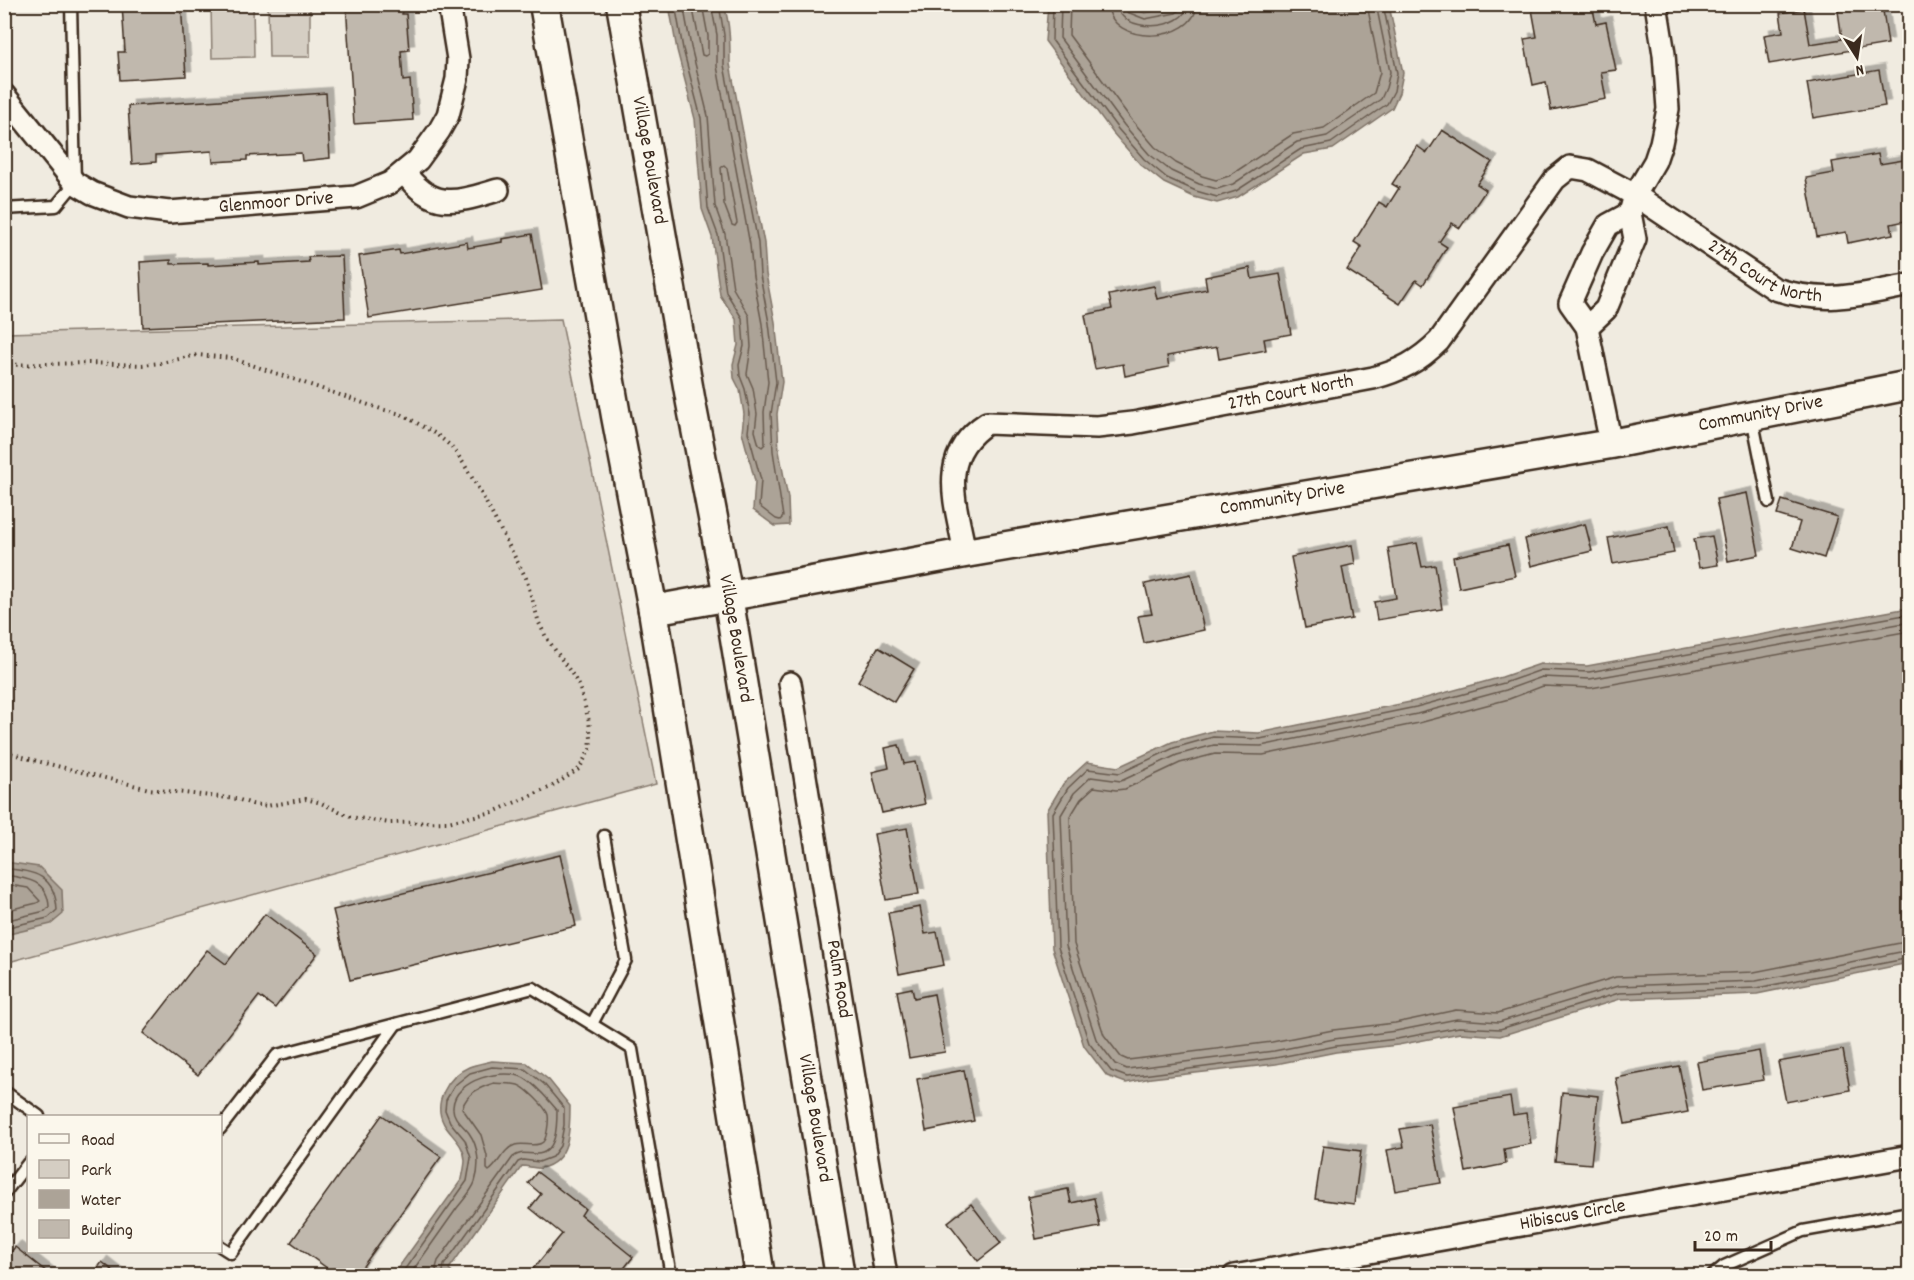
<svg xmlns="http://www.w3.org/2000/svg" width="1914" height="1280" font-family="Dekko,sans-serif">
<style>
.green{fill:#d5cec3;stroke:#887c70;stroke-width:1.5}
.water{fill:#aca397;stroke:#7f7367;stroke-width:1.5}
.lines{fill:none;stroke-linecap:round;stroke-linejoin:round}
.shore{stroke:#685a4e;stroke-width:1.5}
.building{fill:#c0b8ad;stroke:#3b2a1e;stroke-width:1.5;filter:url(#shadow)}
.lane-casing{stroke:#3b2a1e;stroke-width:15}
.street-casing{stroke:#3b2a1e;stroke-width:26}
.secondary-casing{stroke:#3b2a1e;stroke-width:33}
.path{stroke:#3b2a1e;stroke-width:4;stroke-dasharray:1.5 4.5;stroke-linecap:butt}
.lane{stroke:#fbf7ec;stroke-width:10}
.street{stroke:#fbf7ec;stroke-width:21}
.secondary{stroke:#fbf7ec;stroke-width:28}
.labels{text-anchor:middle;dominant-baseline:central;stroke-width:6;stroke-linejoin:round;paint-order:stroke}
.street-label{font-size:20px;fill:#3b2a1e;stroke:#fbf7ec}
</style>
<defs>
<filter id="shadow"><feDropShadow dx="5.5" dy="-5.5" stdDeviation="0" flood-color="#0004"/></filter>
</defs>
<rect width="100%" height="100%" fill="#f0ebe0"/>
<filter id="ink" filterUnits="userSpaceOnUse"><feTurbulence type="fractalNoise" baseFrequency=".0167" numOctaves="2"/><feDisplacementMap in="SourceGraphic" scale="12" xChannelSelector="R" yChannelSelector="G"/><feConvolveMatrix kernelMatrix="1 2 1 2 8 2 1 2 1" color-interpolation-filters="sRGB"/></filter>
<g filter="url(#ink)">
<g class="green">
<polygon points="211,5 253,5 254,57 212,58"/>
<polygon points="268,5 310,5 310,57 269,57"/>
<polygon points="561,319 656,784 5,963 5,333"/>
</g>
<g class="water">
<polygon points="1185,4 1389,5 1403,73 1399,93 1392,108 1333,149 1304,154 1238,197 1217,203 1194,197 1164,183 1140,164 1113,133 1045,41 1048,5 1127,5 1145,13"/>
<path d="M669 5H724C730 24 730 43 730 64L764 243 766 274 775 322 782 382 777 414 779 451 788 498 789 525 775 526 753 510 755 481 742 432 744 414 740 390 734 378 733 364 738 345 736 319 720 295 712 237 702 209 695 119 677 50Z"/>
<polygon points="1909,608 1909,963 1757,994 1620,999 1500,1036 1460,1033 1398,1045 1336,1052 1276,1064 1151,1078 1126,1083 1107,1076 1084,1046 1052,948 1047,811 1063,784 1087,762 1118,767 1172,742 1213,731 1259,733 1415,701 1502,677 1540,664 1587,666"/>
<polygon points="5,862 39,867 62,890 63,914 51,924 5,935"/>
<path d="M492 1061 527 1063 549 1080 570 1106C570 1130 570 1162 541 1168 535 1169 528 1166 522 1166L449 1269 455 1275H393L462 1179C463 1173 465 1166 465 1160 464 1144 451 1136 444 1124 432 1103 448 1076 469 1067 476 1064 484 1063 492 1061Z"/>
</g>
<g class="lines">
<g class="shore">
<polyline points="675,4 683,49 701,118 708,208 718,235 726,292 742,318 744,346 739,365 740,376 745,389 750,414 748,432 761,480 759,506 776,519 780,520 783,517 773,451 771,414 776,382 769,323 760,275 758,243 724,65 724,35 719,4"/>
<polyline points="683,4 691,47 708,116 715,206 725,234 733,288 749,316 751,347 747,374 753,388 757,414 755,431 759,445 762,447 765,444 764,412 768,382 762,324 753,276 750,245 717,66 717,35 711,4"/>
<polyline points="692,4 702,55 705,56 708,54 708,36 702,4"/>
<polyline points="1053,4 1052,40 1118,129 1144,159 1167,178 1196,191 1217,197 1236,191 1301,149 1331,143 1387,104 1394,91 1397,73 1383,4"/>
<polyline points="1061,4 1060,38 1124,125 1149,154 1171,171 1199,184 1217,189 1233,184 1297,142 1327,136 1381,99 1386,88 1390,72 1376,4"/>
<polyline points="1070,4 1069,35 1131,119 1155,147 1176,163 1202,176 1216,180 1229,176 1293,134 1324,128 1374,93 1380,72 1367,4"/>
<path d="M1108 4C1109 47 1195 44 1197 4"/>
<path d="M1117 4C1119 35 1186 31 1188 4"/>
<polyline points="1124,4 1127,12 1145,19 1176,13 1179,10 1180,4"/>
<polygon points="724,165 727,168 737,223 735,226 732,225 724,204 721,168"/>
<polyline points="1910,614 1589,672 1541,670 1504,683 1416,707 1260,739 1213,737 1174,748 1120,773 1088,769 1068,788 1053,813 1058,947 1089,1043 1111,1071 1127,1077 1275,1058 1336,1046 1397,1039 1459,1027 1500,1029 1619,993 1757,988 1910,958"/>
<polyline points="1910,622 1590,679 1542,677 1506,690 1417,714 1261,746 1214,745 1177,755 1121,781 1091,777 1074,793 1061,815 1066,946 1096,1039 1115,1064 1127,1069 1274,1051 1334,1039 1396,1031 1457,1019 1499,1022 1618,986 1756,981 1910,950"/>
<polyline points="1910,631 1591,688 1543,686 1509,699 1419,723 1263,755 1215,754 1180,763 1125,789 1116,790 1094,787 1081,799 1070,817 1074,944 1104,1035 1121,1057 1128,1060 1272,1042 1333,1030 1395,1023 1456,1010 1498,1013 1616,977 1754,972 1910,941"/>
<path d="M4 868C35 872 55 874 57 910L48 918 4 928"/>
<path d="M4 875C26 878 48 880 49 907L45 911 4 921"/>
<polyline points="4,884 28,888 40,901 37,903 4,911"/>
<path d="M494 1083C501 1084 511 1083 518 1085 525 1087 546 1107 548 1115 549 1121 547 1138 543 1142 537 1148 523 1142 515 1145 503 1149 499 1164 489 1171L487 1169V1156L481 1135 462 1108C468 1092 479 1088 494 1083Z"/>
<polyline points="400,1276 467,1181 471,1158 465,1140 450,1122 445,1110 446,1100 455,1085 470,1073 492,1067 525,1069 544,1084 564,1108 564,1125 560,1146 552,1157 539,1162 523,1160 518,1162 444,1265 443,1271 446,1276"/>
<path d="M409 1276C425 1253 441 1231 457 1208 463 1200 472 1191 475 1182 480 1166 479 1147 469 1133 463 1125 452 1118 453 1107 454 1079 505 1067 524 1078 538 1086 547 1099 557 1110 557 1126 557 1154 536 1154 526 1154 521 1151 513 1157L438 1261 436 1268 437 1276"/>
</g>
</g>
<g class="building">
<polygon points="122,4 181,4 186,76 120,80 118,52 125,52"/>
<polygon points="346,4 401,4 402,14 406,14 409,50 401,51 403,81 410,80 413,120 354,124"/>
<polygon points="1531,4 1592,4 1596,24 1606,22 1616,70 1601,72 1606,99 1551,110 1546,82 1533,85 1524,39 1537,37"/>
<polygon points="1837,4 1882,4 1888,44 1769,64 1764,35 1783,32 1780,13 1804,9 1810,44 1842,39"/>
<polygon points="1879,70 1885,106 1813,118 1807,83"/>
<polygon points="326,93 330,158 302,161 301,153 247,156 247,160 213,162 212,151 156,155 156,162 132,164 128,106"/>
<polygon points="1442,130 1492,162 1477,184 1486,190 1460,228 1452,223 1439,242 1447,247 1423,285 1416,280 1400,304 1347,270 1362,247 1354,242 1379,202 1387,207 1399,188 1392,184 1417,146 1427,153"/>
<polygon points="1878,154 1880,164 1910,159 1910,220 1891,224 1893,234 1848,243 1846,232 1817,237 1806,178 1834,173 1832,162"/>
<polygon points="532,234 542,290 369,318 359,256 399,250 400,254 467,242 468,248 502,242 502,239"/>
<polygon points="342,256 345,318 143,327 140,262 171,260 171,264 208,263 208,265 259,262 259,265 309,262 308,257"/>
<polygon points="1250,268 1252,279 1280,274 1291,334 1264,339 1266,350 1219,359 1217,347 1167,356 1169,367 1125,376 1123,364 1095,369 1085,315 1112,309 1109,295 1154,286 1157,299 1207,289 1205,277"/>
<polygon points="1747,493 1759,555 1728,561 1716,499"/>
<polygon points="1782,500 1837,517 1824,558 1792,548 1800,522 1777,515"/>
<polygon points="1585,524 1592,551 1531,566 1525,539"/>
<polygon points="1669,526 1674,553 1613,564 1608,538"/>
<polygon points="1712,536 1718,565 1699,568 1694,539"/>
<polygon points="1417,543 1422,567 1435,565 1442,609 1377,620 1374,602 1396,598 1388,548"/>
<polygon points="1352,545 1355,564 1342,567 1352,619 1305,628 1291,557"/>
<polygon points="1508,545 1515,576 1459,588 1453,557"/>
<polygon points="1191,574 1204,630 1144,643 1138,616 1152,614 1145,584"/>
<polygon points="878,647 914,669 894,702 858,681"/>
<polygon points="899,745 904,764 915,762 925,804 882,813 872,772 889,768 885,748"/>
<polygon points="907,828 919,894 886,900 874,834"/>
<polygon points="560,855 576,926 350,980 333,910"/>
<polygon points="920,907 925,934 937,932 944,965 899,974 888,913"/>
<polygon points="265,914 317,954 275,1008 259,996 198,1075 143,1033 207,950 226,964"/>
<polygon points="912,988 914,998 934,994 945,1052 909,1058 897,991"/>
<polygon points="1843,1050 1850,1090 1786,1102 1778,1062"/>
<polygon points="1759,1051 1764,1080 1702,1090 1697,1062"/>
<polygon points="1679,1066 1688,1112 1625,1124 1616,1078"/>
<polygon points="964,1070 974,1121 926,1131 917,1079"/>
<polygon points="1562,1092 1598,1096 1591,1164 1555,1161"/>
<polygon points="1510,1097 1513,1115 1526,1113 1531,1144 1504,1149 1506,1164 1466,1172 1454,1107"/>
<polygon points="382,1115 441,1157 356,1276 338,1276 291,1242"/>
<polygon points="1430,1124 1441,1183 1395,1191 1387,1150 1404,1147 1400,1129"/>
<polygon points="1323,1146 1361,1151 1354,1204 1315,1199"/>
<polygon points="537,1172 585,1209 581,1215 633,1257 618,1276 541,1276 533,1269 562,1234 530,1208 541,1194 528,1183"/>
<polygon points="1068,1189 1071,1203 1094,1198 1100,1227 1036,1239 1028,1197"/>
<polygon points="971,1204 1001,1243 978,1261 948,1222"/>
<polygon points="15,1247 52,1276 4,1276 4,1260"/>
<polygon points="102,1262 120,1276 92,1276"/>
</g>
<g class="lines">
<g class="lane-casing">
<g id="lane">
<polyline points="4,209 56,206 75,183 71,4"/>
<polyline points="1752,417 1769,502"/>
<polyline points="592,1024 626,960 604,836"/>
<polyline points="4,1091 39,1116"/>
<polyline points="220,1129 277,1055 533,988 632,1049 671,1276"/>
<polyline points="4,1194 28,1163"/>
<polyline points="220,1246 231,1253 396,1024"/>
<polyline points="1712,1276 1724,1266 1803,1231 1910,1212"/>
</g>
</g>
<g class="street-casing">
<g id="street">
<path id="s1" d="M4 95 75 183 92 193 129 207 169 212 356 197 390 183 418 160 439 131 448 115 457 79 458 59 449 4"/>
<path d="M404 172C433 212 457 202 498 190"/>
<polyline points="1587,327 1606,309 1635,239 1630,213 1635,195 1655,161 1661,143 1668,109 1664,54 1656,4"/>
<polyline points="1611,444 1587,327 1570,303 1592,253 1608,225 1630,213"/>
<path id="s2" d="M965 553C956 503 936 456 987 423L1097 427 1133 423 1373 378C1400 371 1419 361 1439 341L1555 179 1570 167 1588 170 1635 195 1775 289C1826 305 1859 295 1910 285"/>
<path id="s3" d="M790 683 886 1276"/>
<path id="s4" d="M1234 1276 1910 1156"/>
</g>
</g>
<g class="secondary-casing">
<g id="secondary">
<polyline points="544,4 616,416 653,610 760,1276"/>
<path id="s5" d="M621 4 691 403 728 596 840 1276"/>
<path id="s6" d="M653 610 965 553 1611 444 1910 385"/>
</g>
</g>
<polyline class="path" points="4,365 89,363 142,365 161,363 197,355 231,358 381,409 401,414 436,434 452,447 464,464 481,493 526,578 539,623 546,637 574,677 580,689 589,721 591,738 590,749 579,769 551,787 493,812 448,822 389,823 351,817 321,803 306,799 267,806 252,804 237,799 149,789 33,760 4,751"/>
<use href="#lane" class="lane"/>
<use href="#street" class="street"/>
<use href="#secondary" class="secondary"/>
</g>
</g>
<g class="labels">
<g class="street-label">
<text stroke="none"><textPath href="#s5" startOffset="159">Village Boulevard</textPath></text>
<text stroke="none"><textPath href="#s1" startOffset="320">Glenmoor Drive</textPath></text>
<text stroke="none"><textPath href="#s2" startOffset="1053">27th Court North</textPath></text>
<text stroke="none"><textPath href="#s2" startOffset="450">27th Court North</textPath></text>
<text stroke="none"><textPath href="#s6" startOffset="1125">Community Drive</textPath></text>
<text stroke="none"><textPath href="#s6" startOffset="639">Community Drive</textPath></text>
<text stroke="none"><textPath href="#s5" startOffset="645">Village Boulevard</textPath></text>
<text stroke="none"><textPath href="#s3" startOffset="300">Palm Road</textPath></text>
<text stroke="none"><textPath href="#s5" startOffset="1131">Village Boulevard</textPath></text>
<text stroke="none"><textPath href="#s4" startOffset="344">Hibiscus Circle</textPath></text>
</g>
</g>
<rect width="1914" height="1280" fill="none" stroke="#fbf7ec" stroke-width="24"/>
<rect x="12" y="12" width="1890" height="1256" fill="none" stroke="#3b2a1e" stroke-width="2" filter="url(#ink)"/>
<rect x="27" y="1115" width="195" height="138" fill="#fbf7ec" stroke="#aea59a" stroke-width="1.5"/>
<rect x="39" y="1134" width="30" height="9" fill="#fbf7ec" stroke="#aea59a" stroke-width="1.5"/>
<text x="81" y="1145" font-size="18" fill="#3b2a1e">Road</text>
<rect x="39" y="1160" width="30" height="18" fill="#d5cec3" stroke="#aea59a" stroke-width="1.5"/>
<text x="81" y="1175" font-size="18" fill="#3b2a1e">Park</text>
<rect x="39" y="1190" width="30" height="18" fill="#aca397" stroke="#aea59a" stroke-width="1.5"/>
<text x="81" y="1205" font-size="18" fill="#3b2a1e">Water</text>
<rect x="39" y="1220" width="30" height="18" fill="#c0b8ad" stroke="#aea59a" stroke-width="1.5"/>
<text x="81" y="1235" font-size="18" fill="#3b2a1e">Building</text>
<g transform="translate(1857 57) rotate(168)" stroke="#fbf7ec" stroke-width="4.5" paint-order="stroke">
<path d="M0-4.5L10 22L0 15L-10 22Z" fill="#3b2a1e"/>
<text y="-9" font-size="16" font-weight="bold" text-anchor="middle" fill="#3b2a1e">N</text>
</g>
<path d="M1695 1241v9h76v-9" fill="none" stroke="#3b2a1e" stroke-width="3"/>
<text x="1704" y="1241" font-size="18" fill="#3b2a1e" stroke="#fbf7ec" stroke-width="4.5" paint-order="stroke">20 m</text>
</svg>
